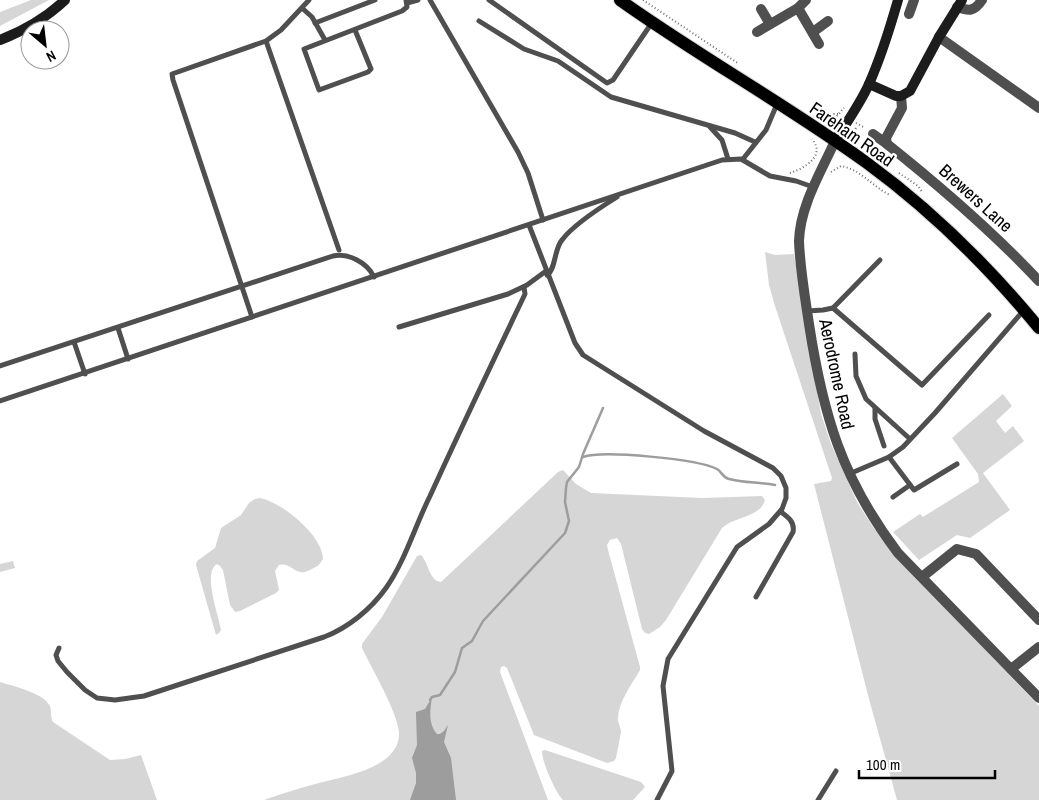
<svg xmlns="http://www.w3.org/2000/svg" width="1039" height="800" font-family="'Archivo Narrow',sans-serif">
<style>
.green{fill:#d6d6d6}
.water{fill:#9d9d9d}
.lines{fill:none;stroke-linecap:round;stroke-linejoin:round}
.stream{stroke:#9d9d9d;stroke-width:2.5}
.primary-casing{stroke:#dbdbdb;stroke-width:14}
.path{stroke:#717171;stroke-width:2;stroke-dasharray:1 2.5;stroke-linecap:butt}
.lane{stroke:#4f4f4f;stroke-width:5}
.street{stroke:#4f4f4f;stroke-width:10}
.secondary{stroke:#1c1c1c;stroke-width:10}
.primary{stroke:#000;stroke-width:12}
.labels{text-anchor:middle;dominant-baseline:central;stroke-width:4.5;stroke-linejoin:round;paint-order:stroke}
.street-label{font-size:18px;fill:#000;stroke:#fff}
</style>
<rect width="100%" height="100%" fill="#fff"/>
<g class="green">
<polygon points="31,0 49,0 0,26 0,12"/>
<polygon points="765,252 775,255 794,254 821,414 831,444 857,502 873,527 890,550 1039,706 1039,800 897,800 869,699 814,484 831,481 832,478 775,306 769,285"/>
<polygon points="1003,394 1012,406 996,421 1005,433 1013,426 1024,441 983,473 1010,510 970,538 957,535 919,560 893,532 920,514 923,517 979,482 978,474 952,438"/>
<path d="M563 470 576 484 591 493 702 498 762 496 765 500C760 518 735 516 722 528L666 620 660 627 649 634 645 633 642 629 621 544 617 538 610 540 607 545 608 550 640 667V670C632 684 619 701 618 717 617 723 621 726 621 732L616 758 614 761 607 763 534 735 507 668 504 666 501 667 500 672 548 800H439L438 787 427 764 428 738 425 724 431 698 421 721 423 740 422 762 434 794V800H264C280 794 297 789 315 784 340 777 401 769 399 732 397 711 372 669 362 648V644L382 617 417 556 421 555C429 563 429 581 441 582L558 472Z"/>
<path d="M260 498C282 502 323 536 323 559 320 565 316 567 310 570 294 578 293 562 279 565L275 571 279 590 276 593 240 611 235 612 230 605 223 570 220 566 217 564C202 572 219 616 221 630L219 633 216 635 196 565 197 561 215 548 221 528 241 515 249 503 255 499Z"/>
<polygon points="13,561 15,568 0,572 0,564"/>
<path d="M0 682C13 686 44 693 50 706 52 712 50 717 53 722L110 760 125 759 141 755 157 800H0Z"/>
<path d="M545 750 641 782 645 787 633 800H563C555 792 542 762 542 751Z"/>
</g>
<path class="water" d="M432 697C430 710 428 724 437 734H440L444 731 448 725 444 742 451 758 456 800H410L416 783V773L412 758 417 745 416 714V712L425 709Z"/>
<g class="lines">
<g class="stream">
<path d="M583 457C603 450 698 459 717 469 722 472 722 477 729 479 744 483 759 482 775 485"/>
<polyline points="430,700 432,697 440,695 455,672 462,648 472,641 483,621 565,533 569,521 565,502 566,488 567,482 579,467 583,454 603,408"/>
</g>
<g class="primary-casing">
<path id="primary" d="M620 0C700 57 787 105 867 163 931 210 989 267 1039 328"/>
</g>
<g class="path">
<polyline points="643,0 739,64"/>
<polyline points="816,114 839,114"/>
<polyline points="824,120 834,119 844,108"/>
<polyline points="856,123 865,128"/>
<path d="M856 128C853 134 854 138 859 143"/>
<path d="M831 172 841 166C860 169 873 187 890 195"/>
<path d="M790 173C805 168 826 156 812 139"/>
<polyline points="899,173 918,186 922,192"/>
</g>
<g class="lane">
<polyline points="430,0 518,152 528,173 543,220"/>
<polyline points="489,0 607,83 613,80 651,24"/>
<polyline points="407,3 418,0"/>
<polyline points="302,8 312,17 325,40"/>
<polyline points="479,21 524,49 558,61 611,97 735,133 755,142"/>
<polyline points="315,23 375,0"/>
<polyline points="355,30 371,69 368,72 319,90 304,49 402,11 407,7 406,0"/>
<polyline points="266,41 339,250"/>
<polyline points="710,127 722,140 728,159"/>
<polyline points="743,159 766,130 777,104"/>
<polyline points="529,225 575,343 583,355 704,431 773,468 781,476 786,488 786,498 782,509 769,524 737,547 668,659 663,686 672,771 657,800"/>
<path d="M547 275C556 269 554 249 562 240 573 225 601 207 617 197"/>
<polyline points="833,308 922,385 989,315"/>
<polyline points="807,311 823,310 833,308 880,260"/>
<polyline points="252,317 173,80 172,74 266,41 281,30 309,0"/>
<polyline points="399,327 508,294 527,285 546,271"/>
<polyline points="118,328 128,359"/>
<polyline points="74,342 85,374"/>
<polyline points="855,354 856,376 866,399 910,439"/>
<path d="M0 366 333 256C348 253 367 262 374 277"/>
<polyline points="0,401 722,160 741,159 770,176 796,181 813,187"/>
<polyline points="875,408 875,419 884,446"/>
<polyline points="889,457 914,490 957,464"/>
<polyline points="849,474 889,457 903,447 935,413 1024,310"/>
<polyline points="893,497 910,485"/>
<path d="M756 597 793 532C795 522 788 517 781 512"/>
<path d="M59 648 56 655 58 661 67 672 85 690 97 698 115 700 144 696 324 637C348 628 371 609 386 588 405 561 415 526 430 496 461 428 493 361 525 294L524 287"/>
<polyline points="818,800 836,771"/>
</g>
<g class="street">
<path d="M957 7C969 11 974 12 982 0"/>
<polyline points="798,8 819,44"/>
<polyline points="761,9 770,24"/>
<polyline points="909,14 914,0"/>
<polyline points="757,32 798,8 806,0"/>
<polyline points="813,32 828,21"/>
<polyline points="939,37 1039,108"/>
<path d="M901 96 902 108 886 138 887 144C941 187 992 231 1039 281"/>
<polyline points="873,134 887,144"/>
<path d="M835 141C821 172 800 206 799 241 800 269 805 297 809 324 823 415 842 479 898 553L1039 698"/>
<polyline points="922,577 957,549 976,554 1039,620"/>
<polyline points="1011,669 1039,647"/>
</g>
<g class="secondary">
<path d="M0 40C23 31 47 17 65 0"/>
<polyline points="869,84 896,96 901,96 910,91 939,37 962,0"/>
<path d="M835 141C847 122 860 104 869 84 881 57 890 28 898 0"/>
</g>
<use href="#primary" class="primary"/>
</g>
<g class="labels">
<g class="street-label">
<text transform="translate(852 134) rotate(35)">Fareham Road</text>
<text transform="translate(976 198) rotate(42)">Brewers Lane</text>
<text transform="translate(837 374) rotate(78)">Aerodrome Road</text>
</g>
</g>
<g transform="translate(45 45) rotate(152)"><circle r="24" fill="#ffffff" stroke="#999999"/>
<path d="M0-4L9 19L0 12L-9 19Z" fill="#000000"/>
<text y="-8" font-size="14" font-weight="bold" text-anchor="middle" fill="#000000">N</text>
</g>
<path d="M859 770v8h136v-8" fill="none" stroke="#000000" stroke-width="2.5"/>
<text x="866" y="770" font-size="15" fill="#000000" stroke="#ffffff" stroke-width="4" paint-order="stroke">100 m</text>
</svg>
